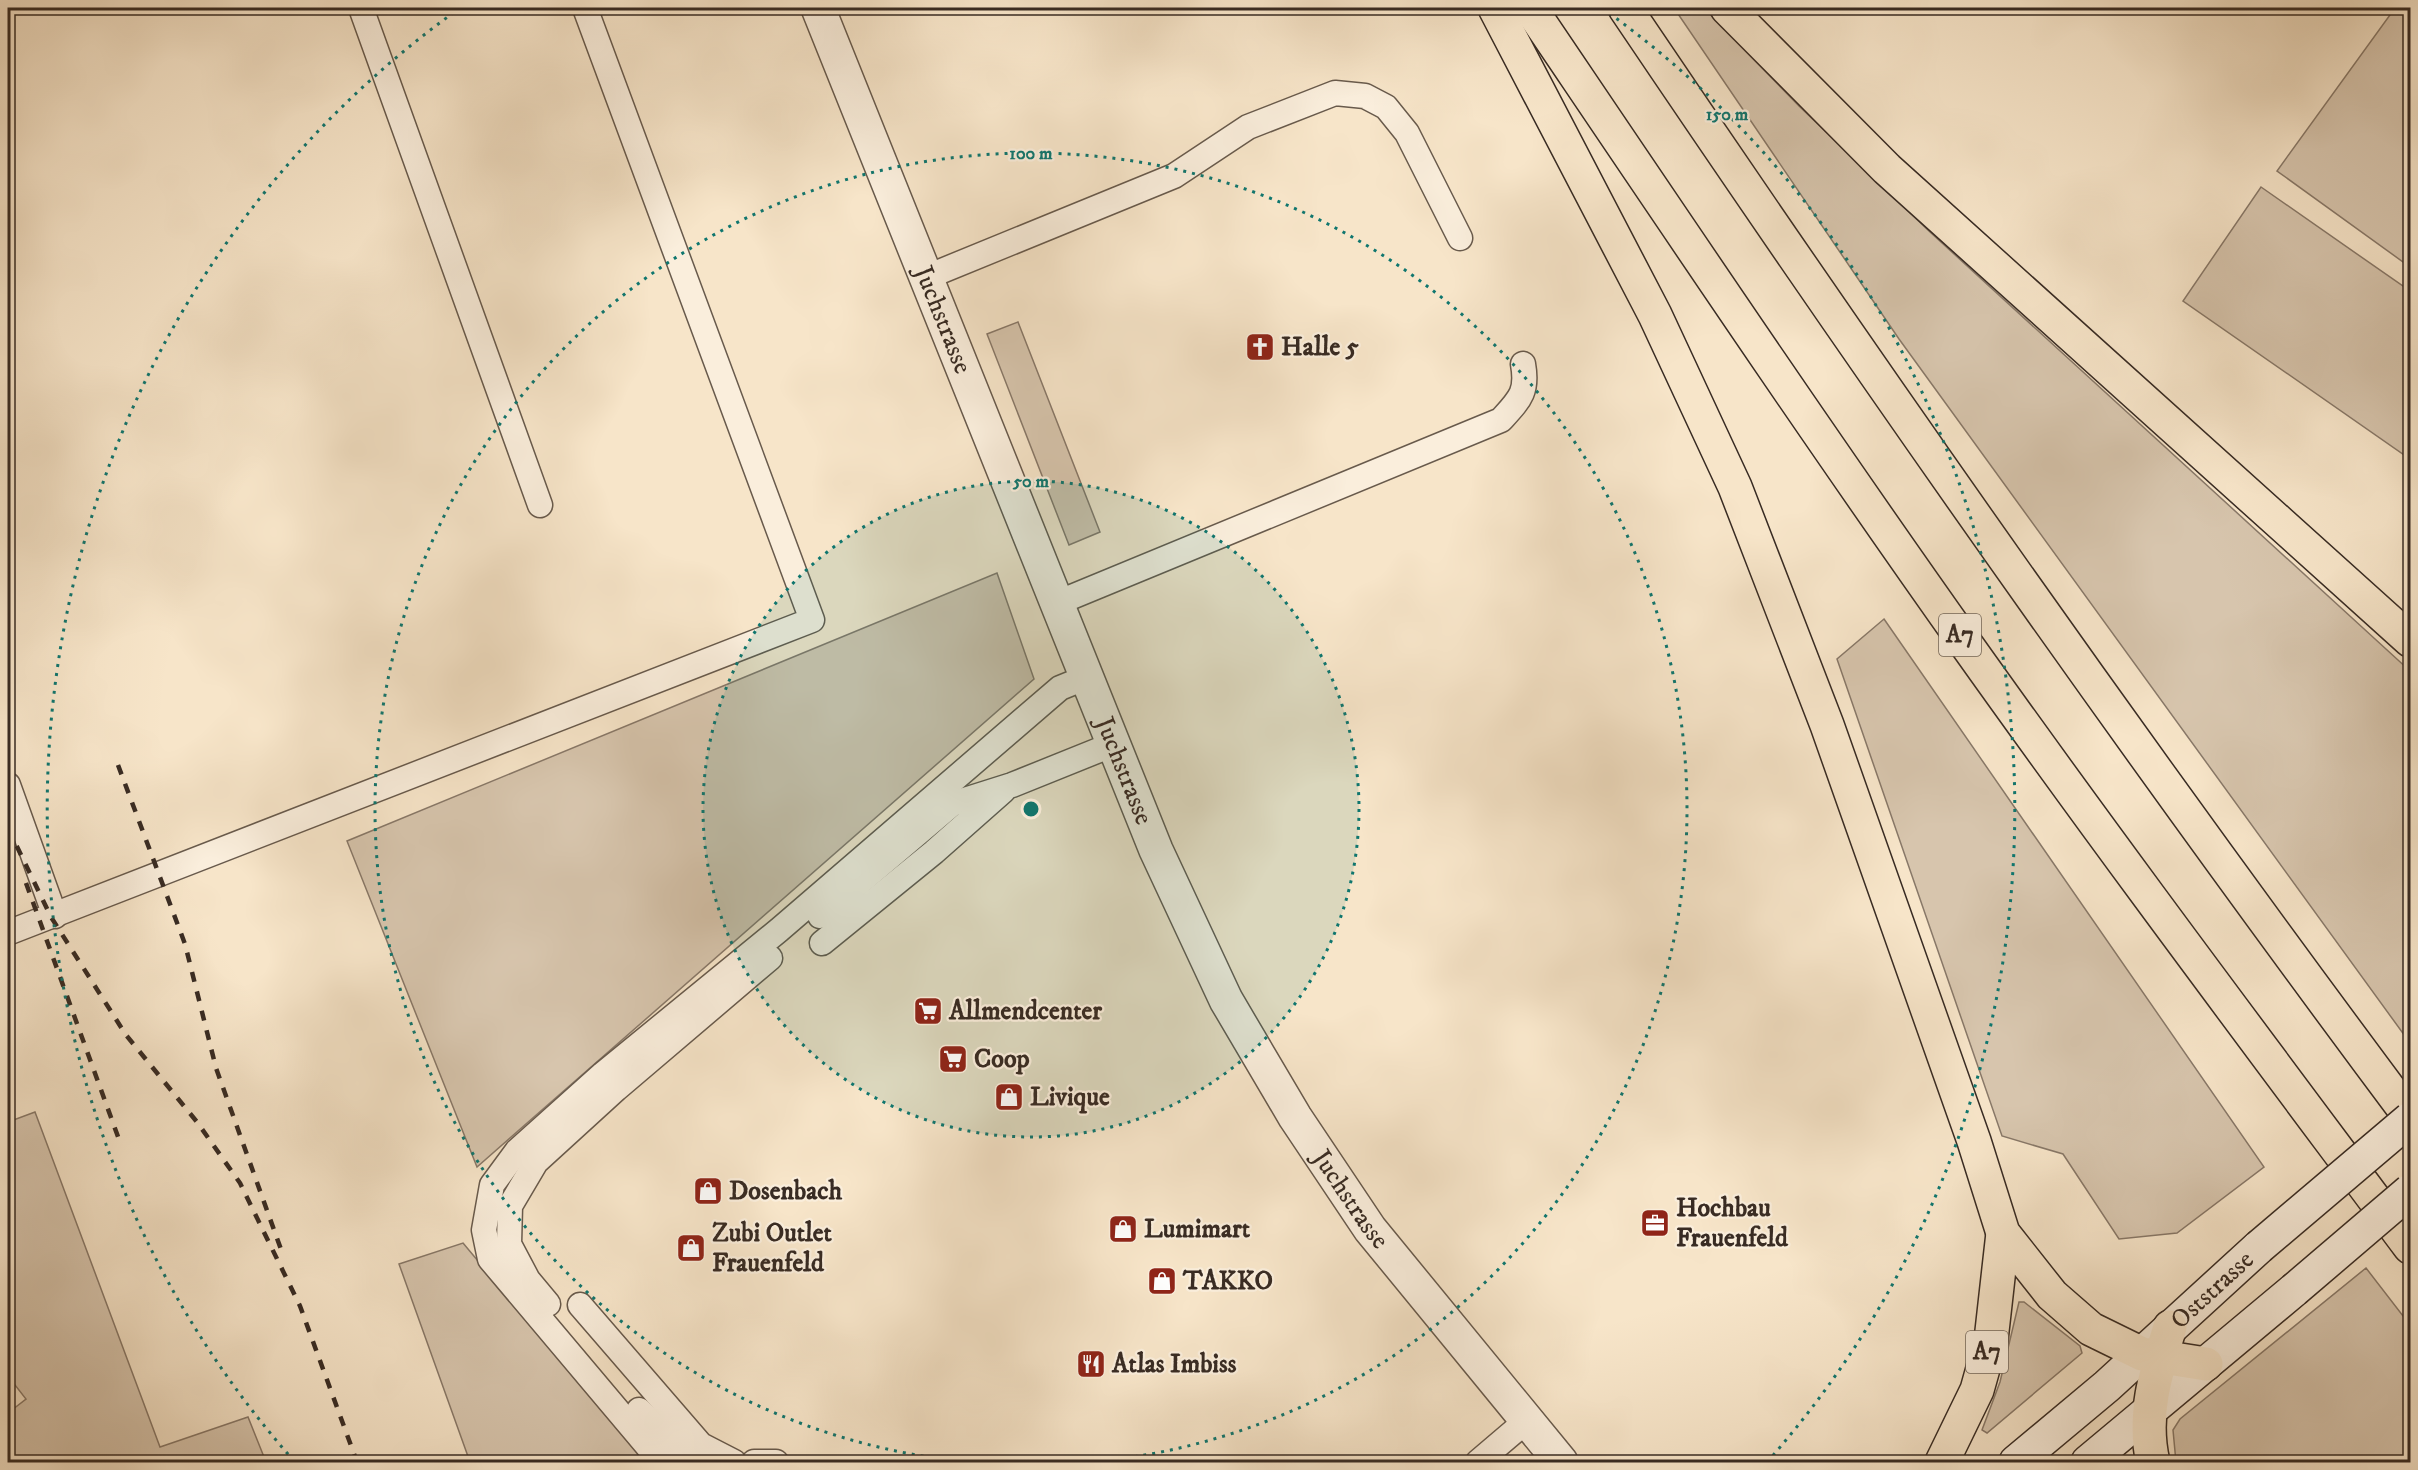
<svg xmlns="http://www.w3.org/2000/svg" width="2418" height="1470" font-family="'IM FELL DW Pica',serif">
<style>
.green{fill:#d7c5ad;stroke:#887868;stroke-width:1.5}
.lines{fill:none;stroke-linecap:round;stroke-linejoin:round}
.service-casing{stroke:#685a4c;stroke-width:27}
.minor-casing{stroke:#685a4c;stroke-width:36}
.secondary-casing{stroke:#382b23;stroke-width:36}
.motorway-casing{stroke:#382b23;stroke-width:36}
.service{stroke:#faeedc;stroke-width:24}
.minor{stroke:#faeedc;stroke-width:33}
.secondary{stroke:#faeedc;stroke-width:33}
.motorway{stroke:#f7e5c9;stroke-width:33}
.rail{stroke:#382b23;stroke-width:4.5;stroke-dasharray:10 10;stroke-linecap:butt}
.secondary-bridge-casing{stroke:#382b23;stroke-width:36;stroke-linecap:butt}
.secondary-bridge{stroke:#faeedc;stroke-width:33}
.ring{fill:none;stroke:#0f766e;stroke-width:3;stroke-dasharray:3 6}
.labels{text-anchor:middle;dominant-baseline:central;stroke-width:4.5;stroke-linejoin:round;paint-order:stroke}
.shield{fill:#faeedc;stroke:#72665a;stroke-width:1.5}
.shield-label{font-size:24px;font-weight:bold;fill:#382b23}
.street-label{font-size:26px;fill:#382b23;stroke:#faeedc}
.poi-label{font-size:26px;font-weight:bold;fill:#382b23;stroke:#faeedc;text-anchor:start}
.centre{fill:#0f766e;stroke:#faeedc;stroke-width:3}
.ring-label{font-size:18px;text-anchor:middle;font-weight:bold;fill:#0f766e;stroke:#faeedc;stroke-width:4.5;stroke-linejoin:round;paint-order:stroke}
</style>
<rect width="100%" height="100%" fill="#f7e5c9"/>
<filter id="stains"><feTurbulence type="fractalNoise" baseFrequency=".00333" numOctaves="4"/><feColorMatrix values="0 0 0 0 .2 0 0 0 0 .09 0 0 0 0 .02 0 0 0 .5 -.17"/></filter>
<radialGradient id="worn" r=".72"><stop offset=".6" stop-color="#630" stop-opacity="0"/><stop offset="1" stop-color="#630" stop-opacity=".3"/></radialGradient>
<g class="green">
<polygon points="1674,8 1704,8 1799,106 1930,232 2410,671 2410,1043 1899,339"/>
<polygon points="2395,8 2410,8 2410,267 2277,171"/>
<polygon points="2261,187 2410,291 2410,459 2183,301"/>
<polygon points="1018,322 1100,532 1069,545 987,334"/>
<polygon points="997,573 1034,679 477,1167 347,841"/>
<polygon points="1884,619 2264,1167 2177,1233 2119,1239 2063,1154 2002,1136 1837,659"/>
<polygon points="35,1112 160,1447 248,1417 266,1462 8,1462 8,1413 26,1399 8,1376 8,1122"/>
<polygon points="463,1243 646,1462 470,1462 399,1264"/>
<polygon points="2366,1268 2410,1325 2410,1462 2176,1462 2173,1430 2180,1419"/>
<polygon points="2019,1302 2024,1302 2080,1346 2082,1353 1987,1433 1982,1430 2000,1382"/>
</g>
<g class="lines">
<g class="service-casing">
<g id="service">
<polyline points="361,8 540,505"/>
<polyline points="927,277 1174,176 1248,127 1335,93 1365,96 1386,107 1407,133 1460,238"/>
<path d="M1057 603 1501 420C1520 399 1528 392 1523 364"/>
<polyline points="8,785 55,916"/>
<polyline points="820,916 952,804 1012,785 1114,744"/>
<polyline points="10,932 812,620 585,8"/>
<polyline points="822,943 934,852 1003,791"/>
<polyline points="548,1304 528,1280 509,1244 510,1206 536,1162 616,1089 770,958"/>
<polyline points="580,1305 701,1445 734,1462"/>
<polyline points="639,1410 690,1462"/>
<polyline points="661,1462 490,1259 484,1230 492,1185 517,1151 603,1074 779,930 1060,688 1087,677"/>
<polyline points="754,1462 776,1462"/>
<polyline points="1478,1462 1525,1422"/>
</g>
</g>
<g class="minor-casing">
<g id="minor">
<path id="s1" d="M818 8 1156 850 1226 1000 1295 1117 1370 1229 1561 1462"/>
</g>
</g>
<g class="secondary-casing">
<g id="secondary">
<path id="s2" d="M2016 1462 2107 1386 2259 1247"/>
<polyline points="2088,1462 2294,1290"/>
</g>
</g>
<g class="motorway-casing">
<g id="motorway">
<polyline points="1495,8 1655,315 1735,487 1827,725 1974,1141 2003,1233 2052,1295 2091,1329 2142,1354 2206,1364"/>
<path d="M1530 8C1674 221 1817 434 1966 644 2111 848 2261 1047 2410 1247"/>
<path d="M1625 8C1878 383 2139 754 2410 1117"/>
<polyline points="1727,8 1887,169 2410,640"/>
<polyline points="1942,1462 1977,1390 1991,1340 2003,1233"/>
<path d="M2153 1462C2142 1416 2156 1372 2170 1327"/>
</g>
</g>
<use href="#service" class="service"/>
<use href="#minor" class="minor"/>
<use href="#secondary" class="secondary"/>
<use href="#motorway" class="motorway"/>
<g class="rail">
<polyline points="118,765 185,944 216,1068 283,1255"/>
<polyline points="8,828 51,917 126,1035 197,1122 240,1183 300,1306 357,1462"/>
<polyline points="26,883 121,1145"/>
</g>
<g class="secondary-bridge-casing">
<g id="secondary-bridge">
<polyline points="2259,1247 2410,1119"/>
<polyline points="2294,1290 2410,1191"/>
</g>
</g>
<use href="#secondary-bridge" class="secondary-bridge"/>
</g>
<circle cx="1031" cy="809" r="328" fill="#0f766e" fill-opacity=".12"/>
<g class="ring">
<circle cx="1031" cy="809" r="328"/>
<path d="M968 1462A656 656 0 1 1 1094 1462"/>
<path d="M294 1461A984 984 0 0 1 460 8M1602 8A984 984 0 0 1 1768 1461"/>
</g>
<defs>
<g id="church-square" transform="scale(1.5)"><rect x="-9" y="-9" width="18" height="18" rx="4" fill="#8f2418" stroke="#faeedc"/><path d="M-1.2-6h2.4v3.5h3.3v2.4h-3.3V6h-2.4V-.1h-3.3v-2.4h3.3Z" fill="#fff"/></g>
<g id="supermarket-square" transform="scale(1.5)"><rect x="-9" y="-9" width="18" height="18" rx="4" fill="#8f2418" stroke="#faeedc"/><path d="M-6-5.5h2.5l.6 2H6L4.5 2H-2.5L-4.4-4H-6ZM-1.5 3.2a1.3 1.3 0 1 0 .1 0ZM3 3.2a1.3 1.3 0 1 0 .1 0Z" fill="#fff"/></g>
<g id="shop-square" transform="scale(1.5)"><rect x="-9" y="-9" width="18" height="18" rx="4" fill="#8f2418" stroke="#faeedc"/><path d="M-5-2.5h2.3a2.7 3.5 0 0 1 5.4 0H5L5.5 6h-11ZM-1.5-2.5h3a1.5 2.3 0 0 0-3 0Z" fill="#fff"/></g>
<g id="office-square" transform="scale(1.5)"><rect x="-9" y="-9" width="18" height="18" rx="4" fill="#8f2418" stroke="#faeedc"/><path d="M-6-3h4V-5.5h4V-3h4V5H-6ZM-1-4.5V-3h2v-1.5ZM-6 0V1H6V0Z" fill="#fff"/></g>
<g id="restaurant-square" transform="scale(1.5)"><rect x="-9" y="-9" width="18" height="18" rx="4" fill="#8f2418" stroke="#faeedc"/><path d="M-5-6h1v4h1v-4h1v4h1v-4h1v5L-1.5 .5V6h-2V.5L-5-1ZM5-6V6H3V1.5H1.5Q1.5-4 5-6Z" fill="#fff"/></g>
</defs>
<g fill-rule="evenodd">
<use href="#church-square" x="1260" y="347"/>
<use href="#supermarket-square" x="928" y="1011"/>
<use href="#supermarket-square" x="953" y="1059"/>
<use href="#shop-square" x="1009" y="1097"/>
<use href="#shop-square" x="708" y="1191"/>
<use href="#office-square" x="1655" y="1223"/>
<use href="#shop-square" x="1123" y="1229"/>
<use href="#shop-square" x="691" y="1248"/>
<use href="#shop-square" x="1162" y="1281"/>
<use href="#restaurant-square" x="1091" y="1364"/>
</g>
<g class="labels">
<g class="shield">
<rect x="1939" y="614" width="42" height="42" rx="4.5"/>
<rect x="1966" y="1331" width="42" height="42" rx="4.5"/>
</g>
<g class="shield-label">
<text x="1960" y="635">A7</text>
<text x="1987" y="1352">A7</text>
</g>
<g class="street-label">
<text stroke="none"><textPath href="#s1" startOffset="336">Juchstrasse</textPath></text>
<text stroke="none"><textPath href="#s1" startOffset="822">Juchstrasse</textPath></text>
<text stroke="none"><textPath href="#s1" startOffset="1308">Juchstrasse</textPath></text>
<text stroke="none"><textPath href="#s2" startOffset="261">Oststrasse</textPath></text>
</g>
<g class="poi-label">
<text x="1281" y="347">Halle 5</text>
<text x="949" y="1011">Allmendcenter</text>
<text x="974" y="1059">Coop</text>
<text x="1030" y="1097">Livique</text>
<text x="729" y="1191">Dosenbach</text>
<text x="1676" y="1208">Hochbau<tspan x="1676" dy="30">Frauenfeld</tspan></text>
<text x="1144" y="1229">Lumimart</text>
<text x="712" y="1233">Zubi Outlet<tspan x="712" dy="30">Frauenfeld</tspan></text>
<text x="1183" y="1281">TAKKO</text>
<text x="1112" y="1364">Atlas Imbiss</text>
</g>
</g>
<circle cx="1031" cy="809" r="9" class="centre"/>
<g class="ring-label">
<text x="1727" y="120">150 m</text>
<text x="1031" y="159">100 m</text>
<text x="1031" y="487">50 m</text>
</g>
<rect width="2418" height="1470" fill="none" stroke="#f7e5c9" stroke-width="30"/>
<rect x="9" y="9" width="2400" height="1452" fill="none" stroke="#382b23" stroke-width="3"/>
<rect x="15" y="15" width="2388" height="1440" fill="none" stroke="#382b23" stroke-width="1.5"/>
<rect width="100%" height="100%" filter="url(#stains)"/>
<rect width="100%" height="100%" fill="url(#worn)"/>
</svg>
